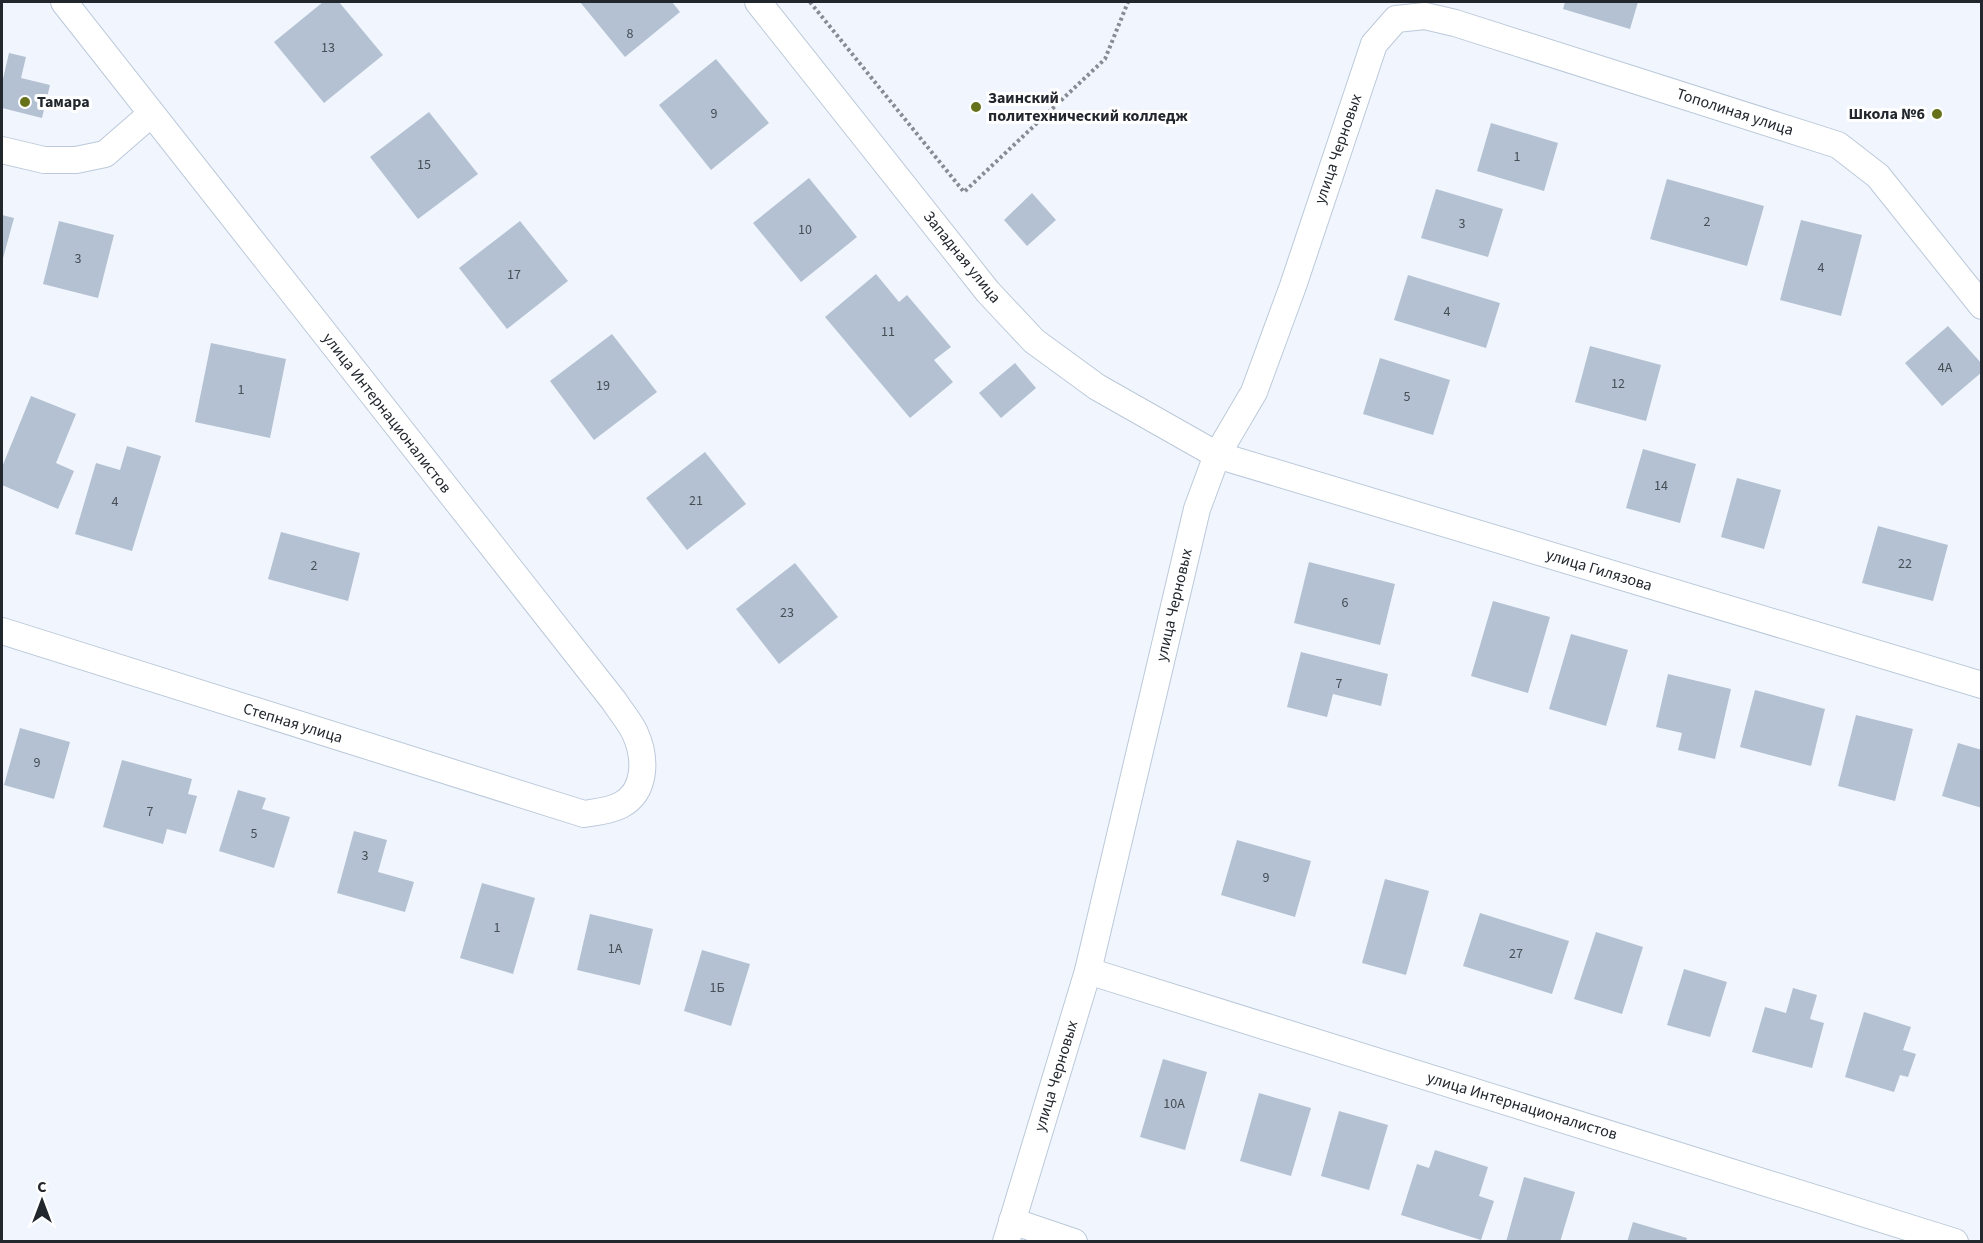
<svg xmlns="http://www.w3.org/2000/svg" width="1983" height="1243" font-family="'Source Sans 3',sans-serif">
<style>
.building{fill:#b3c1d2}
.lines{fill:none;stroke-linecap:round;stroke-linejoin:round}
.street-casing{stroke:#bbc9da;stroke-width:28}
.path{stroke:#878c93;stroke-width:4;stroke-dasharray:3 3;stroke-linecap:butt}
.street{stroke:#fff;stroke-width:26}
.poi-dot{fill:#66711a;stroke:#fff;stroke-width:2}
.labels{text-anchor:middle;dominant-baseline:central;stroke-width:6;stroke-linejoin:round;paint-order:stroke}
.number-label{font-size:14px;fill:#464e56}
.poi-label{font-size:16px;font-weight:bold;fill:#22272d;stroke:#fff;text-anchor:start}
.street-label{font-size:16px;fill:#22272d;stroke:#fff}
</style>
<rect width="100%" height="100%" fill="#f1f6fe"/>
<g class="building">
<polygon points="323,2 339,2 383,55 324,103 274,42"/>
<polygon points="580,2 672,2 680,12 625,57"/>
<polygon points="1565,2 1638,2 1630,29 1563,9"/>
<polygon points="9,53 26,57 21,78 50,85 42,118 2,108 2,83"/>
<polygon points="716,59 769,123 711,170 659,105"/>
<polygon points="429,112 478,174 418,219 370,157"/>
<polygon points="1491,123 1558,143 1544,191 1477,171"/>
<polygon points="809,178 857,237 801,282 753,223"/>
<polygon points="1667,179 1764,206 1747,266 1650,239"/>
<polygon points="1436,189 1503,209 1488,257 1421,238"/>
<polygon points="1032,193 1056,220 1027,246 1004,220"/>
<polygon points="2,215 14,218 2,262"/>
<polygon points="1801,220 1862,235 1841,316 1780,300"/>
<polygon points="59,221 114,235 98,298 43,284"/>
<polygon points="520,221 568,281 507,329 459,268"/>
<polygon points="876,274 899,302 907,295 951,347 934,360 953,382 910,418 825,317"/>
<polygon points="1408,275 1500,303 1486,348 1394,320"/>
<polygon points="1948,326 1982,364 1982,372 1942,406 1905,363"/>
<polygon points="612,334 657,392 594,440 550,381"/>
<polygon points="211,343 286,359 270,438 195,422"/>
<polygon points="1590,346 1661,365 1646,421 1575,402"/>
<polygon points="1380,358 1450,380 1433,435 1363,414"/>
<polygon points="1015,363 1036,388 1001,418 979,393"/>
<polygon points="31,396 76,414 56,463 74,471 58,509 2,485 2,467"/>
<polygon points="127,446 161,456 132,551 75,534 96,463 120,470"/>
<polygon points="1643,449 1696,464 1680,523 1626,508"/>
<polygon points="705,452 746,504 687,550 646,498"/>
<polygon points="1737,478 1781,490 1764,549 1721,537"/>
<polygon points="1878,526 1948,545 1933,601 1862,583"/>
<polygon points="281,532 360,553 348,601 268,579"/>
<polygon points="1309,562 1395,584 1380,645 1294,623"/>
<polygon points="795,563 838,617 779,664 736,609"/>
<polygon points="1493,601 1550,617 1528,693 1471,676"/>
<polygon points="1571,634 1628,650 1606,726 1549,709"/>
<polygon points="1301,652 1388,674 1381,706 1333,694 1327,717 1287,707"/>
<polygon points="1668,674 1731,689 1715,759 1678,750 1682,733 1656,727"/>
<polygon points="1755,690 1825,709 1811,766 1740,747"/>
<polygon points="1856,715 1913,729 1895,801 1838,786"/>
<polygon points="20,728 70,742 54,799 4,785"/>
<polygon points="1958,743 1982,750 1982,808 1942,796"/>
<polygon points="122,760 192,779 188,794 197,796 186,834 167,829 163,844 103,827"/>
<polygon points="238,790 266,798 262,809 290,817 274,868 219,851"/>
<polygon points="354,831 387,840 378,872 414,882 405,912 337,893"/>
<polygon points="1237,840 1311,861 1295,917 1221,895"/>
<polygon points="1385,879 1429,891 1406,975 1362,963"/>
<polygon points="482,883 535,898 513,974 460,958"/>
<polygon points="1480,913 1569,941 1552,994 1463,966"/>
<polygon points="590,914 653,929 640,985 577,970"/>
<polygon points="1596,932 1643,947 1622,1014 1574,999"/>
<polygon points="702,950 750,964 731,1026 684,1011"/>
<polygon points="1684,969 1727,982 1710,1037 1667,1025"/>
<polygon points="1793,988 1817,995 1810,1019 1824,1023 1812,1068 1752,1052 1765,1007 1786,1013"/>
<polygon points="1864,1012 1911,1027 1903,1050 1916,1054 1908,1077 1900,1075 1894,1092 1845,1077"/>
<polygon points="1163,1059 1207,1072 1185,1150 1140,1137"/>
<polygon points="1259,1093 1311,1108 1291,1176 1240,1161"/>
<polygon points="1339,1111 1388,1125 1369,1190 1321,1176"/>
<polygon points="1435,1150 1488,1167 1479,1196 1494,1201 1481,1240 1401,1215 1417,1164 1429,1168"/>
<polygon points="1524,1177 1575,1192 1560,1242 1506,1242"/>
<polygon points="1633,1222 1687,1238 1686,1242 1627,1242"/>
</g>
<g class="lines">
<g class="street-casing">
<g id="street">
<polyline points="758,2 988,292 1034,341 1097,387 1217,455 1982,685"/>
<polyline points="2,150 44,160 76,160 105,154 151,114"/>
<path d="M2 631 584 814C596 812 610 811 621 805 647 791 646 757 635 733 630 722 621 712 614 701L64 2"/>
<polyline points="1088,971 1955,1242"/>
<polyline points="1012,1221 1074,1242"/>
<polyline points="1006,1242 1088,971 1197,509 1217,455 1254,392 1293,286 1374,44 1396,19 1425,16 1455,23 1838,145 1878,176 1982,306"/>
</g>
</g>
<polyline class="path" points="810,2 964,192 1105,59 1128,2"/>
<use href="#street" class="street"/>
</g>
<g class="poi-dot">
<circle cx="25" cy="102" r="6"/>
<circle cx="976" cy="107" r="6"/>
<circle cx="1937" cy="114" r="6"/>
</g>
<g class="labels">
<g class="number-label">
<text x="630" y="34">8</text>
<text x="328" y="48">13</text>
<text x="714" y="114">9</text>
<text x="1517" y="157">1</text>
<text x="424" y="165">15</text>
<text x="1707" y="222">2</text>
<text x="1462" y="224">3</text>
<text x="805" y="230">10</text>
<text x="78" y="259">3</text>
<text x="1821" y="268">4</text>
<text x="514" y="275">17</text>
<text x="1447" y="312">4</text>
<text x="888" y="332">11</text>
<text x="1945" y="368">4А</text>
<text x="1618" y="384">12</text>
<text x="603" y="386">19</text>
<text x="241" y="390">1</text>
<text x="1407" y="397">5</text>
<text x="1661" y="486">14</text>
<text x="696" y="501">21</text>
<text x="115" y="502">4</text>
<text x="1905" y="564">22</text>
<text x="314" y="566">2</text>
<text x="1345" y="603">6</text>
<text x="787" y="613">23</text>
<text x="1339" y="684">7</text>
<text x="37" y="763">9</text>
<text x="150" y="812">7</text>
<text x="254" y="834">5</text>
<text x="365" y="856">3</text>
<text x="1266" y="878">9</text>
<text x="497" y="928">1</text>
<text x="615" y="949">1А</text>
<text x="1516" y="954">27</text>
<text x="717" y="988">1Б</text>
<text x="1174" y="1104">10А</text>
</g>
<g class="poi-label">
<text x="988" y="98">Заинский<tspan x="988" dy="18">политехнический колледж</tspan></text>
<text x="37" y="102">Тамара</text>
<text x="1925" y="114" text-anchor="end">Школа №6</text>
</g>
<g class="street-label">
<text transform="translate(1735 112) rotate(18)">Тополиная улица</text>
<text transform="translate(1338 149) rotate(-71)">улица Черновых</text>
<text transform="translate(962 257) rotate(51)">Западная улица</text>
<text transform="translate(387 413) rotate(52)">улица Интернационалистов</text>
<text transform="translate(1599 570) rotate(17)">улица Гилязова</text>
<text transform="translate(1174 605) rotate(-77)">улица Черновых</text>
<text transform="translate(293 723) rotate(17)">Степная улица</text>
<text transform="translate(1056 1076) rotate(-73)">улица Черновых</text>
<text transform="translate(1522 1106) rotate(17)">улица Интернационалистов</text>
</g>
</g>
<rect width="1983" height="1243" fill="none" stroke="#22272d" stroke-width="6"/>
<g transform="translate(42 1201)" stroke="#ffffff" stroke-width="4.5" paint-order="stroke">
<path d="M0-4.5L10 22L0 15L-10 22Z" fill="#22272d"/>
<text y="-9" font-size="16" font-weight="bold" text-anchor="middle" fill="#22272d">С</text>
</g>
</svg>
